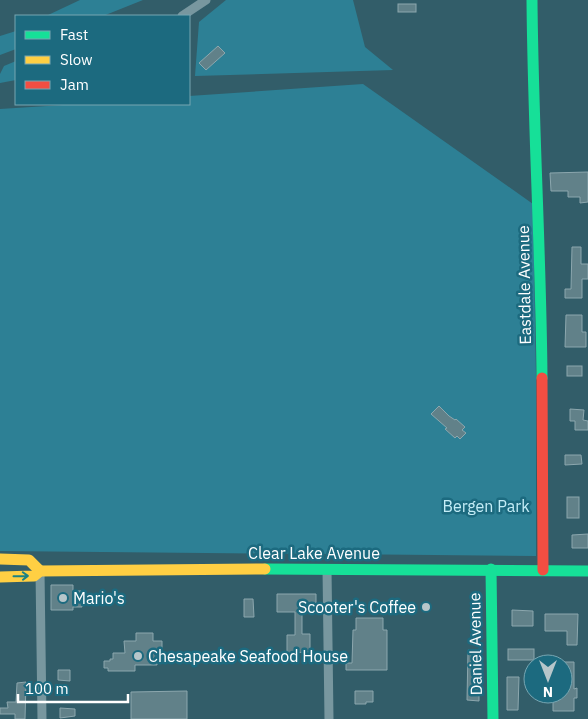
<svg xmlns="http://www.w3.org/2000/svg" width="588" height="719" font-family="'IBM Plex Sans',sans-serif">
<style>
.green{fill:#2d8095}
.building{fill:#618189;stroke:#8ca7ae}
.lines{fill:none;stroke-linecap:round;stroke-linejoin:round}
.street{stroke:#78979f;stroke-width:9}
.fast{stroke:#16e098;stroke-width:11}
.slow{stroke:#ffcf43;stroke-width:11}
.jam{stroke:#f24e42;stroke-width:11}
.oneway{stroke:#1b8284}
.poi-dot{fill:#b7c6ca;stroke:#1c6a7f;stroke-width:2}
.labels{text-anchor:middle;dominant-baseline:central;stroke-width:5;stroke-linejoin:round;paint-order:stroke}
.street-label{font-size:16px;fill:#fff;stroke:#1c6a7f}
.park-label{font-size:16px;fill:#c4edf7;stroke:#1c6a7f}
.poi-label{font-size:16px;fill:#fff;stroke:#1c6a7f;text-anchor:start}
</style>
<rect width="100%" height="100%" fill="#325d69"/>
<g class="green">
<polygon points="80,0 143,0 103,16 46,16"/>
<polygon points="226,0 353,0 365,47 393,70 195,76 199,22"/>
<polygon points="16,31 16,49 0,55 0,36"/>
<polygon points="16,61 16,80 0,83 0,74 4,66"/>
<polygon points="363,84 533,204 536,378 536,556 0,551 0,109 79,104 189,104 189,96"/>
</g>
<g class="building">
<rect x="398" y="4" width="18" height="8"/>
<polygon points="218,46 225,53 206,70 199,63"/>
<polygon points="588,172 588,202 580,203 580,197 568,197 568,191 551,191 550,173"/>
<polygon points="572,247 581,247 581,264 588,264 588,279 582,279 582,298 565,298 565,289 571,289"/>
<polygon points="566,315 582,315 582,332 586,332 586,347 565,347"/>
<rect x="567" y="366" width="15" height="10"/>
<polygon points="439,406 449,416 455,420 456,419 465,427 462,430 466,433 460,439 457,436 455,438 445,429 447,428 431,414"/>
<polygon points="570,409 584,410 583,420 588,421 588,430 575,430 575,421 570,421"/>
<polygon points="565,455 581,455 582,464 565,465"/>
<rect x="567" y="497" width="12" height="21"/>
<polygon points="588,534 588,548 572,548 572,535"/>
<polygon points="51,585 73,585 73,591 82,591 82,607 73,607 73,610 51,610"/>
<polygon points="277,594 316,594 316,612 302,612 302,634 310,634 310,652 287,653 287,635 295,635 295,612 277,612"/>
<polygon points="244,599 253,599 254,617 244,617"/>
<polygon points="512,610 533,611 533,626 512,626"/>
<polygon points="545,614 578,614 577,645 567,645 567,631 545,631"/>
<polygon points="356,618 383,618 383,630 387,630 387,670 346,670 346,663 352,663 353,630 356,630"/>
<polygon points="136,633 153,633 153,641 162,641 162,650 157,650 157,665 135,665 135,671 108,671 108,668 104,668 104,661 110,661 110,659 113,659 113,653 125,653 124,641 136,641"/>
<rect x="508" y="649" width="26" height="11"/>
<polygon points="468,650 479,650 479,701 467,700"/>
<polygon points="563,662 574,662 574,689 577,688 577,698 574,698 574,711 553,711 553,694 564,694 564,689 566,689 566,668 563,668"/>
<polygon points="58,670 70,670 70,681 58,680"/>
<polygon points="507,677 519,677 518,710 507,710"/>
<polygon points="26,682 25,719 15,719 15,714 0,714 0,708 8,708 7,702 16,702 17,683"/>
<polygon points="187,691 187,719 131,719 131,692"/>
<polygon points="355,691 373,691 373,702 366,702 366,704 355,704"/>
<polygon points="60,708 75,709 75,716 60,718"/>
</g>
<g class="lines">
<g class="street">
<polyline points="182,16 206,0"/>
<polyline points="327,569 329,719"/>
<polyline points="40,571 42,719"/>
</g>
<g class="fast">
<path d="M532 0C533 126 541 252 542 378"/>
<polyline points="265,569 588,571"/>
<polyline points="491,569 493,719"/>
</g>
<g class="slow">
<polyline points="0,559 29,560 40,571"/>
<polyline points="0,577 34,576 40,571 265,569"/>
</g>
<polyline class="jam" points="542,378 543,570"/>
</g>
<defs><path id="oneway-shaft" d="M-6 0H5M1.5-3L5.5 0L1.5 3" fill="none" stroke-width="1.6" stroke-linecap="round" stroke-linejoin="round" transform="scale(1.25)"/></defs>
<use class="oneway" href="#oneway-shaft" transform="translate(21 576) rotate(-1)"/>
<g class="poi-dot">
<circle cx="63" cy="598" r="5"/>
<circle cx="426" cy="607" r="5"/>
<circle cx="138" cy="656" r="5"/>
</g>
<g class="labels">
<g class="street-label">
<text transform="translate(524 285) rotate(-91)">Eastdale Avenue</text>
<text x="314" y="553">Clear Lake Avenue</text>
<text transform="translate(475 644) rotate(-91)">Daniel Avenue</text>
</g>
<g class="park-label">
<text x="486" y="506">Bergen Park</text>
</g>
<g class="poi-label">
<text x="73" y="598">Mario's</text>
<text x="416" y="607" text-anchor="end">Scooter's Coffee</text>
<text x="148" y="656">Chesapeake Seafood House</text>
</g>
</g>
<rect x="15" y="15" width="175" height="90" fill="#1c6a7f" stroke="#77a6b2"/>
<rect x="25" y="31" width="25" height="8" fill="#16e098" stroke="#77a6b2"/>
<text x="60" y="40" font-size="15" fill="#ffffff">Fast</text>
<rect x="25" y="56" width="25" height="8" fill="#ffcf43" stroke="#77a6b2"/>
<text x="60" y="65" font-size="15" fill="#ffffff">Slow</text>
<rect x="25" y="81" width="25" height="8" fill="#f24e42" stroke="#77a6b2"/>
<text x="60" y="90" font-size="15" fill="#ffffff">Jam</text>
<g transform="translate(548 679) rotate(180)"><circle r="24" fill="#1c6a7f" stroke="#77a6b2"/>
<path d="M0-4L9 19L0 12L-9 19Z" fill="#b7c6ca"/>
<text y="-8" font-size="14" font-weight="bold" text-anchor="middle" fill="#ffffff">N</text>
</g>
<path d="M18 694v8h110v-8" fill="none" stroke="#ffffff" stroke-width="2.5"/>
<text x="25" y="694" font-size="15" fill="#ffffff" stroke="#1c6a7f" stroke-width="4" paint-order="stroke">100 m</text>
</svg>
